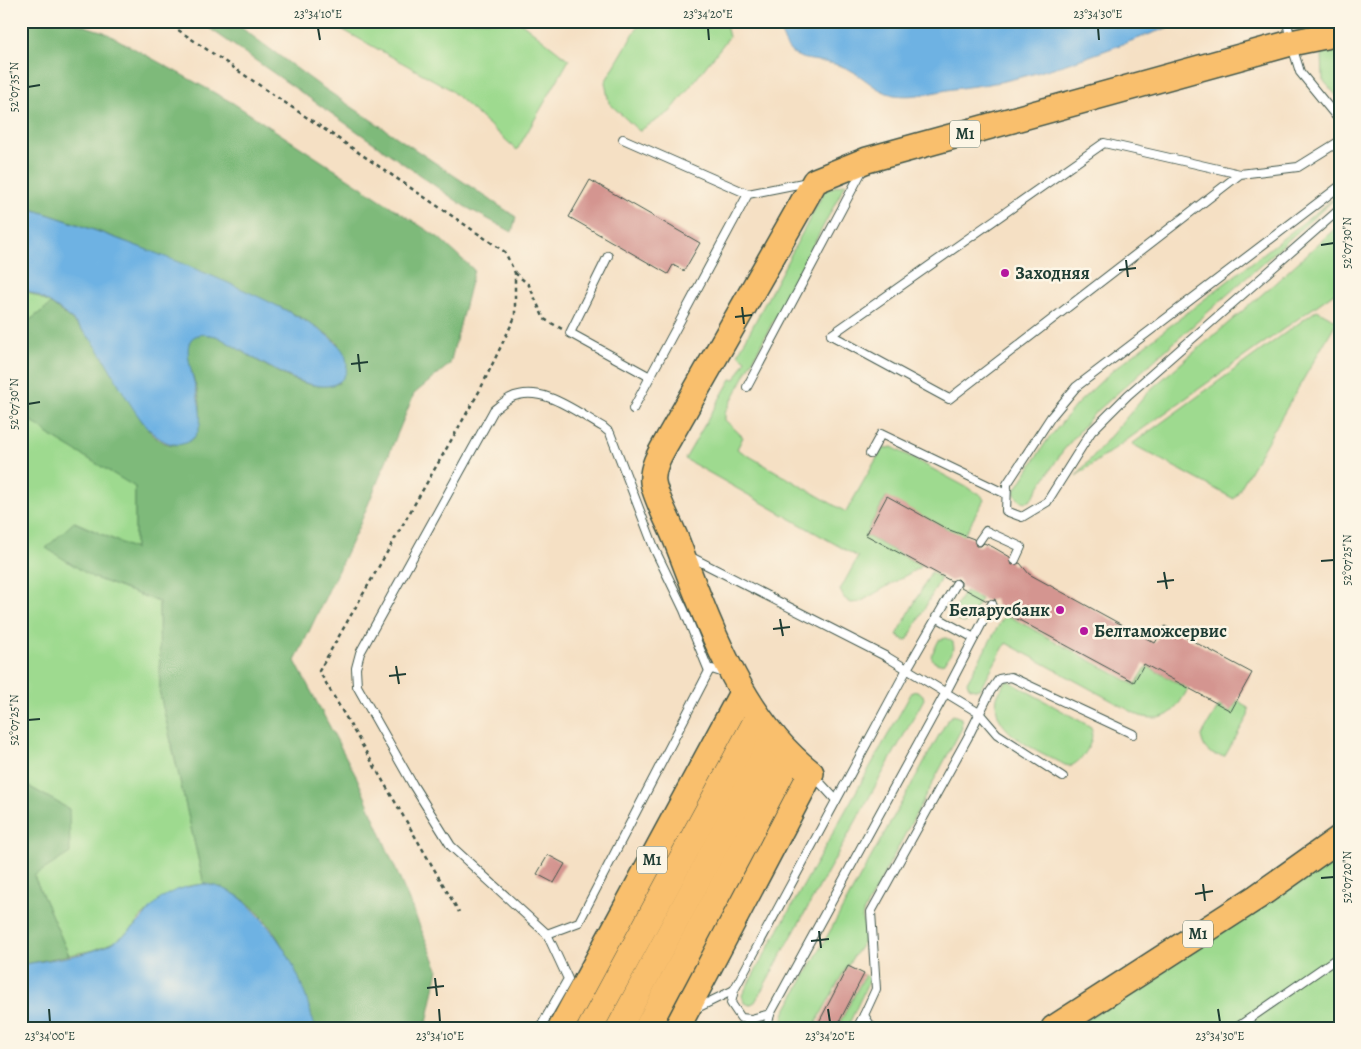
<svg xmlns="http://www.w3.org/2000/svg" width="1361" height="1049" font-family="Alegreya,serif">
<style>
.green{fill:#9eda8f;stroke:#5e8c62}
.forest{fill:#7eba7a;stroke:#4e7c57}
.water{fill:#6eb2e3;stroke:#46788c}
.building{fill:#d49590}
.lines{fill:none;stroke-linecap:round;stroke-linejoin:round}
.service-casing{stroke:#3f554a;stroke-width:10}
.trunk-casing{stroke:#3f554a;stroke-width:28}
.path{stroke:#3f554a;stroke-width:2.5;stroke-dasharray:4 4;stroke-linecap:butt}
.service{stroke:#fff;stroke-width:8}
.trunk{stroke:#f9bf6d;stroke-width:25}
.ticks{fill:none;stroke:#1f3d34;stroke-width:2}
.poi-dot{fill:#b5179e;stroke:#fcf5e5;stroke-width:2}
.labels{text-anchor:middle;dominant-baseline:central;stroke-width:5;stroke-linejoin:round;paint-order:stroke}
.shield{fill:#fcf5e5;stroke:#617469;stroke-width:1}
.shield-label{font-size:16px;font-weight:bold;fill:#1f3d34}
.poi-label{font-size:18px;font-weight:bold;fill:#1f3d34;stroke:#fcf5e5;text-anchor:start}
.neatline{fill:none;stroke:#1f3d34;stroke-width:2}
.ticks-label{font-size:12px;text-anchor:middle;fill:#1f3d34}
</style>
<rect width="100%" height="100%" fill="#fcf5e5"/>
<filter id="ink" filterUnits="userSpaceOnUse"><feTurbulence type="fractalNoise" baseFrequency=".02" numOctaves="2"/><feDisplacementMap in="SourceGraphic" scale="10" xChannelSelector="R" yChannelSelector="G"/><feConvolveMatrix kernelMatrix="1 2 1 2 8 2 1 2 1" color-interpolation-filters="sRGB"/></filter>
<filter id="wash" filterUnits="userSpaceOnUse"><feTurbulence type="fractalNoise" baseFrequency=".0096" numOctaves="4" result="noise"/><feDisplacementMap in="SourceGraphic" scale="20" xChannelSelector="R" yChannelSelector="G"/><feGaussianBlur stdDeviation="1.12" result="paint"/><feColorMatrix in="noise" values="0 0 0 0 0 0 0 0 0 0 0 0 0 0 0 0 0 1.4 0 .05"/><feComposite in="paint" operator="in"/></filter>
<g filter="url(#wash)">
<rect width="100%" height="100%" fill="#f5e0c4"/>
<g class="green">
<polygon points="327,21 519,21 569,60 517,150 448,88"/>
<polygon points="641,21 725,21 729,37 670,112 639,131 609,103 605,82"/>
<polygon points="1340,47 1340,100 1323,80 1322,53"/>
<polygon points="846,183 725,413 725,420 743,437 737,449 846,512 882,449 892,447 981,495 984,500 963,537 886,497 865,535 922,566 860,602 851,603 844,598 840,590 858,557 685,459 731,379 735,379 746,360 738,354 825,190"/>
<path d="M1340 194 1093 415 1062 452 1030 501C1021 503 1018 500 1014 492L1046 442 1076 405 1112 371Z"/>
<polygon points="1340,224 1340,289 1076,476 1151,389 1274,284"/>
<polygon points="21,288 51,304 21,327"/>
<polygon points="1317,310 1337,321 1234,499 1132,444"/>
<polygon points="21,413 54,438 135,486 135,549 75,522 92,577 159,602 160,694 204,884 188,886 142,916 131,930 116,941 94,950 69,955 34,876 69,809 21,782"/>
<polygon points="931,572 941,578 908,639 905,641 897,635"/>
<path d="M965 591 981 599 969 621 964 623 956 620C952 609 960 600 965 591Z"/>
<path d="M1005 614 1135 685 1147 666 1188 689C1175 711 1168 723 1140 716L1006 643 980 689H974L969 687 967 682Z"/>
<polygon points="946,638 953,642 954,648 945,663 939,664 934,662 931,656 939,640"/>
<path d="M1007 680 1091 727C1096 739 1083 762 1070 766L1065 765C1041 751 989 734 997 697 999 692 1004 685 1007 680Z"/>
<polygon points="917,691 923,695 924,699 755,1002 749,1005 744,1002 742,995 912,692"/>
<path d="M1238 700 1249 709 1248 716 1225 756C1209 756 1204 750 1201 736L1219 706 1230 713Z"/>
<polygon points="953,715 961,718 962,728 863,913 862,920 865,926 864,941 847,966 816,1023 825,1028 780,1028 785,1012 948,719"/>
<polygon points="1340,851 1340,1028 1074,1028"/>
<polygon points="865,975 870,979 847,1028 837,1028"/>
</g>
<g class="forest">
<path d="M21 21H69L104 32 233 103 439 238 474 270 450 364 414 394 360 524 295 661 357 778 438 969 426 1028H315C300 974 268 891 204 884L160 694 159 602 92 577 46 548 74 522 135 549V487L54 438 21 413V327L51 304C67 316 82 328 94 343 106 358 116 375 125 392 140 417 158 462 194 438 196 427 201 414 200 403 198 380 165 324 216 336 249 352 301 398 339 383L338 343C307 316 268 302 231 286 163 255 93 227 21 206Z"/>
<polygon points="199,21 232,21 319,85 516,217 512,232 464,206"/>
<polygon points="21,782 69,809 70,853 34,876 69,955 21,965"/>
</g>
<g class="water">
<path d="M779 21H1186C1129 41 1072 65 1013 79 994 84 974 86 953 89 934 92 914 98 894 95 873 91 861 72 841 66 806 55 786 68 779 21Z"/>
<path d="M21 206C74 221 329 311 345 355 348 363 348 372 342 379 318 406 241 348 216 336 151 321 225 416 191 440 186 444 180 445 173 444 141 440 114 369 93 342 75 319 49 299 21 288Z"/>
<path d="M204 884C230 887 244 899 261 918 292 954 303 983 315 1028H21V965C49 959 93 956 117 940 157 915 146 891 204 884Z"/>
</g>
<g id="blocks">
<g class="building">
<polygon points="590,180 700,243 684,271 673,265 668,274 569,217"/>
<polygon points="887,496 947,529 974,539 976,546 981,546 984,543 993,547 1010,557 1012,565 1020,563 1029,574 1155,643 1165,626 1252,673 1231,711 1144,664 1134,682 1008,614 997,607 995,599 987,601 961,587 961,582 958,579 951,581 866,535"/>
<polygon points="548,855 565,864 554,883 537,874"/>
<polygon points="848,966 864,974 836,1028 826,1028 818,1024"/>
</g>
</g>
</g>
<g filter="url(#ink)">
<use href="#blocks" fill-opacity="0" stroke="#3f554a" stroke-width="1"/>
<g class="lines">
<g class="service-casing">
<g id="service">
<polyline points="1287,21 1291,43 1300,72 1340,121"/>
<polyline points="623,139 748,194"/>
<polyline points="1240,174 949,399 831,335 1104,143 1240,174 1298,167 1340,141"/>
<polyline points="1340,186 1076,387 1051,417 1007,484 1006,511 1022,517 1047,502 1091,432 1128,395 1340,209"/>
<polyline points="608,256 570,333 650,377 633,409"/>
<polyline points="650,377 748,194 808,182"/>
<polyline points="747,387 863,169"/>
<polyline points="870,454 881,434 1006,494"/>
<polyline points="979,541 986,531 1021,547 1015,560"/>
<polyline points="689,556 887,657 979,713 997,734 1063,777"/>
<polyline points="936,617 974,638"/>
<polyline points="814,776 836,800"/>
<polyline points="547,934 579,922 709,671 712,669 724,673"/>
<polyline points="695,1009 734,990"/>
<polyline points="770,1014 751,1019 741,1018 731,1003 734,990 907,669 956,584"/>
<path d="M540 1028 568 979 547 934 451 846 413 785 357 686 356 668 360 653 494 410C499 406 505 401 510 398 542 383 576 412 603 427L610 433 655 550 684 610 709 671"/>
<polyline points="767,1028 770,1014 945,694 992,604"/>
<polyline points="857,1028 864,1015"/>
<polyline points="872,1028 864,1015 876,989 871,912 968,737 990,692 999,679 1011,677 1133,734"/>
<polyline points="1236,1028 1340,956"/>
</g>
</g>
<g class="trunk-casing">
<g id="trunk">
<polyline points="561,1028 742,693"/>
<polyline points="590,1028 758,717"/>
<polyline points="619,1028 774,737"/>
<polyline points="647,1028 791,756"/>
<path d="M677 1028 811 773C741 719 708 622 677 542 671 526 655 497 653 482 651 466 663 449 670 436L815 181 867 160 1291 43 1340 33"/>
<polyline points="1054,1028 1257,897 1340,838"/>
</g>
</g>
<g class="path">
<polyline points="165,21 505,252 515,273 515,317 480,390 319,671 459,912"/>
<polyline points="515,273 529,285 544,319 562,329"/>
</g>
<use href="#service" class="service"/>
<use href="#trunk" class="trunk"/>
</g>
</g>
<path class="ticks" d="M318 28 320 40M708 28 709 40M1098 28 1099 40M28 87 40 85M1321 245 1334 243M1126 260 1128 277M1119 270 1136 268M742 307 744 324M735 317 752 315M358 354 360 372M351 364 368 362M28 404 40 402M1321 561 1334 560M1164 572 1167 589M1157 582 1174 580M780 619 783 636M773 629 790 627M396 666 399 684M389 676 406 674M28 720 40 719M1321 878 1334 877M1203 884 1205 901M1195 894 1213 891M819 931 821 948M811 941 829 939M435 978 437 996M427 988 444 986M49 1009 50 1022M439 1009 440 1022M828 1009 830 1022M1218 1009 1220 1022"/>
<g class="poi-dot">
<circle cx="1005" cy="273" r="5"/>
<circle cx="1060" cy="610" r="5"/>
<circle cx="1084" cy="631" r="5"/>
</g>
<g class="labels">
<g class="shield">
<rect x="950" y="120.5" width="30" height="27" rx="4"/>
<rect x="637" y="846.5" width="30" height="27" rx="4"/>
<rect x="1183" y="920.5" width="30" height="27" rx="4"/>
</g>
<g class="shield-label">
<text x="965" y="134">М1</text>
<text x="652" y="860">М1</text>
<text x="1198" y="934">М1</text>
</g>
<g class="poi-label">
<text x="1015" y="273">Заходняя</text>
<text x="1050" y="610" text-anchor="end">Беларусбанк</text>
<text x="1094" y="631">Белтаможсервис</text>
</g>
</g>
<rect width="1361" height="1049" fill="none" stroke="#fcf5e5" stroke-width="55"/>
<rect x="28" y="28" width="1306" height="994" class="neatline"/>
<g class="ticks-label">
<text x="318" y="18">23°34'10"E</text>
<text x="708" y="18">23°34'20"E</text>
<text x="1098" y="18">23°34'30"E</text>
<text transform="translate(14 87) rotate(-90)" y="4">52°07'35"N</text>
<text transform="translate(1347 243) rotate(-90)" y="4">52°07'30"N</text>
<text transform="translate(14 404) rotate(-90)" y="4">52°07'30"N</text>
<text transform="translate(1347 560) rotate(-90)" y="4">52°07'25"N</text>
<text transform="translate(14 720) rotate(-90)" y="4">52°07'25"N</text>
<text transform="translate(1347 877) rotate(-90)" y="4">52°07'20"N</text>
<text x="50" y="1040">23°34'00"E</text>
<text x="440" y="1040">23°34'10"E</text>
<text x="830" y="1040">23°34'20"E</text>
<text x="1220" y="1040">23°34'30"E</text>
</g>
</svg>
